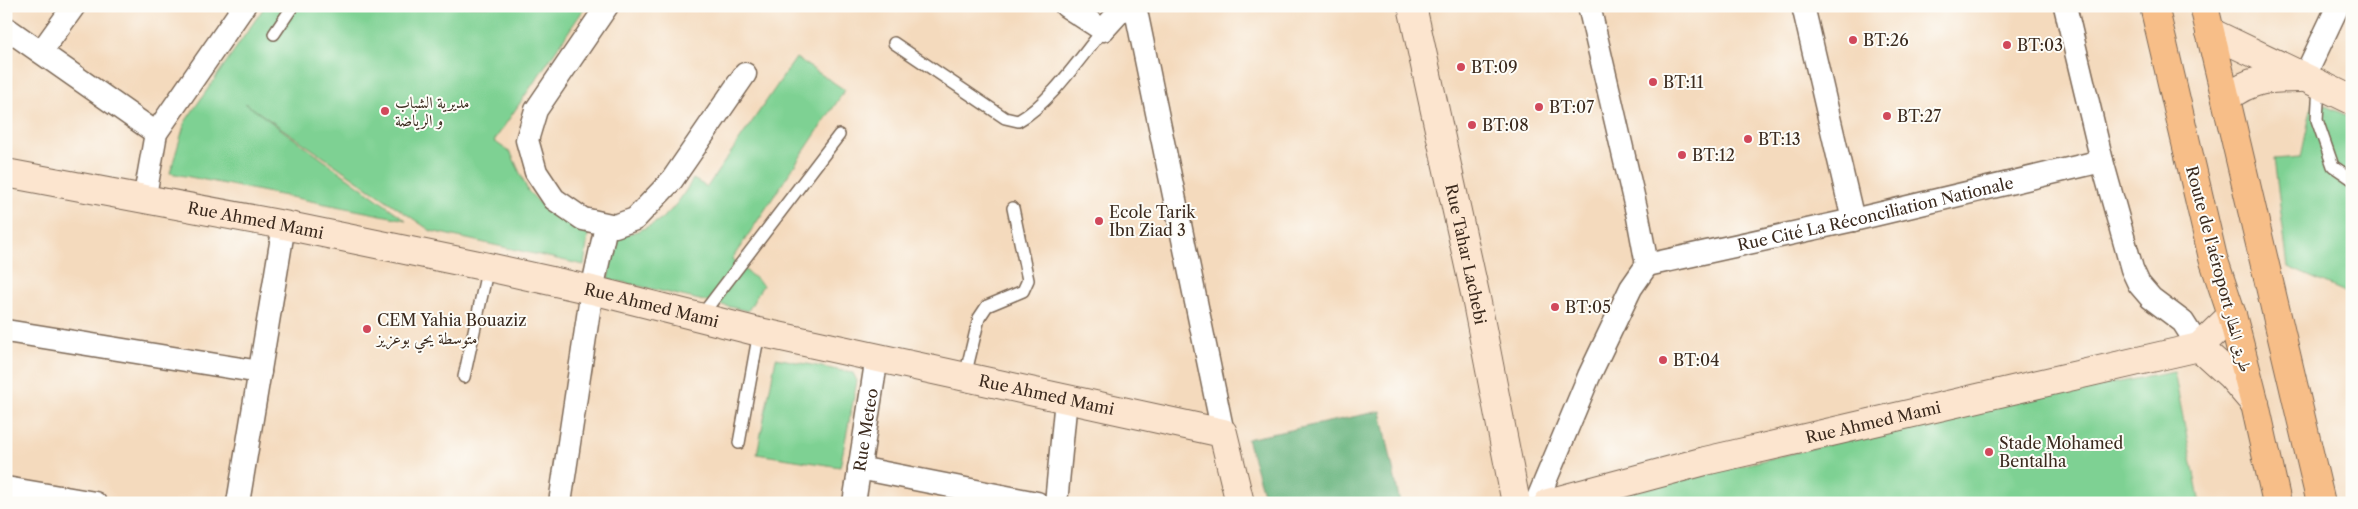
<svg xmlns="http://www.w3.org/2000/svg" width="2358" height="509" font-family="'Libre Caslon Text',Amiri,serif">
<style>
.green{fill:#7ed193;stroke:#5c7e58}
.forest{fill:#66b37d;stroke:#506e4e}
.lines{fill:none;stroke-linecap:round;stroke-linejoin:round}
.lane-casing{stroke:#7c6856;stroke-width:14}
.street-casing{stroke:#7c6856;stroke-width:25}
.secondary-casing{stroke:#7c6856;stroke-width:30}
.highway-casing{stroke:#7c6856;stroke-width:30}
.lane{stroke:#fff;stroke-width:11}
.street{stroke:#fff;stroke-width:22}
.secondary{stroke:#fce5cf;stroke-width:28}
.highway{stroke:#f7be88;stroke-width:28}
.poi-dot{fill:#d1495b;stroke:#fdfcf7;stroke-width:2}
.labels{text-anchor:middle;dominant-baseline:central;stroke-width:4;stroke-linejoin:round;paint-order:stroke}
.poi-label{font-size:16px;fill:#3b2a1e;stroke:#fdfcf7;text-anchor:start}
.street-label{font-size:16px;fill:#3b2a1e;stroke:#fdfcf7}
</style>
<rect width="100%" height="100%" fill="#fdfcf7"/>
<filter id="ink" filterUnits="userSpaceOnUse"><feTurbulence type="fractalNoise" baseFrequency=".02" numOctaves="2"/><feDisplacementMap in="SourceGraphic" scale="10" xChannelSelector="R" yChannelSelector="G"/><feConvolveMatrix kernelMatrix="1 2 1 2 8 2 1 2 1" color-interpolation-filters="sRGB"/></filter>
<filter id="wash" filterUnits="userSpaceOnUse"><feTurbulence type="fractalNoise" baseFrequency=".0096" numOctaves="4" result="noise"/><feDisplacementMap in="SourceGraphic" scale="20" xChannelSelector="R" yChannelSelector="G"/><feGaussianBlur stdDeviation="1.12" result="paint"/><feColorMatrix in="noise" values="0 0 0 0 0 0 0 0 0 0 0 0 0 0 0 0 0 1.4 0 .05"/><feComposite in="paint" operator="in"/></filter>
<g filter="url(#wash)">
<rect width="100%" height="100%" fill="#f4dabd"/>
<g class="green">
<polygon points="265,6 586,6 494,141 511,153 528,191 544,207 559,218 589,230 584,265 431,231 245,103 406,220 170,173 185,122"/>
<path d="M796 58 845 90 732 259 763 285 748 311 608 279 615 237C657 228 671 216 693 179L707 187Z"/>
<polygon points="2313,100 2352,118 2352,295 2288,267 2274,159 2301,157"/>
<polygon points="776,358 853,373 857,381 840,467 757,454"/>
<polygon points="2174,372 2200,503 1586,503 1988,406"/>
</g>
<polygon class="forest" points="1381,411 1400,503 1266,503 1247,439"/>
</g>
<g filter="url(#ink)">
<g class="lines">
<g class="lane-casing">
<g id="lane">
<polyline points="274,34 293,6"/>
<path d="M894 43 1005 118 1018 121C1049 104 1080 58 1103 30"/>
<polyline points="2319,85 2317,120 2333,166 2352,179"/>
<polyline points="701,316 839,135"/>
<polyline points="965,376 979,318 987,306 1023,291 1028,280 1013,208"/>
<polyline points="464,377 488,267"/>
<polyline points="739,443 759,332"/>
</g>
</g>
<g class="street-casing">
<g id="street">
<polyline points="607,6 536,110 527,140 536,172 554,199 583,219 615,226 635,219 672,180 745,74"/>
<polyline points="1066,6 1103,30 1125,6"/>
<polyline points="1135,6 1223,433"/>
<polyline points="1803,6 1853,220"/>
<polyline points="2065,6 2102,161 2132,269 2139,284 2151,298 2183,322 2199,347"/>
<polyline points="6,28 156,133"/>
<polyline points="41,52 74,6"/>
<polyline points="2304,78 2338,6"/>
<polyline points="144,201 156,133 244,6"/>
<path id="s1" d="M1647 265 1853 220 2102 161"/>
<polyline points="6,331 260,372"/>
<polyline points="859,468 1037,503"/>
<polyline points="6,488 95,503"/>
<polyline points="238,503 284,225"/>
<polyline points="560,503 592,290 606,226"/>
<path id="s2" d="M854 503 877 357"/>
<polyline points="1056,503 1066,399"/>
<polyline points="1536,503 1589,376 1631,288 1647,265 1638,217 1589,6"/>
</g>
</g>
<g class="secondary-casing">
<g id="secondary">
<path id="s3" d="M1412 6 1476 298 1516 503"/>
<polyline points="2210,32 2352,100"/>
<path d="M2226 98C2252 78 2269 78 2300 78"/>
<path id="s4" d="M6 173 284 225 488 267 592 290 759 332 1223 433 1240 503"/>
<polyline points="2232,315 2199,347 2231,376 2255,404"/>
<path id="s5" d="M1548 503 1705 461 2199 347"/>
</g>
</g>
<g class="highway-casing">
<g id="highway">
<polyline points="2154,6 2213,258 2232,315 2255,404 2277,503"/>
<polyline points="2204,6 2321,503"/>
</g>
</g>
<use href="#lane" class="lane"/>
<use href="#street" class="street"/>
<use href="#secondary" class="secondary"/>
<use href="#highway" class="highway"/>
</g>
</g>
<g class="poi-dot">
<circle cx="1853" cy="40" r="5"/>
<circle cx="2007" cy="45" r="5"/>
<circle cx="1461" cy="67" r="5"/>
<circle cx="1653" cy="82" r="5"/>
<circle cx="1539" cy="107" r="5"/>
<circle cx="385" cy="111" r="5"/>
<circle cx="1887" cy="116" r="5"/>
<circle cx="1472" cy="125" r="5"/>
<circle cx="1748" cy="139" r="5"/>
<circle cx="1682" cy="155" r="5"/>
<circle cx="1099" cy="221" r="5"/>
<circle cx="1555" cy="307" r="5"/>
<circle cx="367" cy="329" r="5"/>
<circle cx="1663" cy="360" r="5"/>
<circle cx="1989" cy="452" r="5"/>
</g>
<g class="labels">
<g class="poi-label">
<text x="1863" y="40">BT:26</text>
<text x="2017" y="45">BT:03</text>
<text x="1471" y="67">BT:09</text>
<text x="1663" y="82">BT:11</text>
<text x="395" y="102">مديرية الشباب<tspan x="395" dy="18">و الرياضة</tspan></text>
<text x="1549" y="107">BT:07</text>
<text x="1897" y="116">BT:27</text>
<text x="1482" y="125">BT:08</text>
<text x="1758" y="139">BT:13</text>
<text x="1692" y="155">BT:12</text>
<text x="1109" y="212">Ecole Tarik<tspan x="1109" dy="18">Ibn Ziad 3</tspan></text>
<text x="1565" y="307">BT:05</text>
<text x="377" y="320">CEM Yahia Bouaziz<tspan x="377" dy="18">متوسطة يحي بوعزيز</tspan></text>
<text x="1673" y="360">BT:04</text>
<text x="1999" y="443">Stade Mohamed<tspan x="1999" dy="18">Bentalha</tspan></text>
</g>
<g class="street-label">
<text stroke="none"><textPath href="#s1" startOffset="234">Rue Cité La Réconciliation Nationale</textPath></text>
<text stroke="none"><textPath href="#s4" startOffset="254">Rue Ahmed Mami</textPath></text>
<text stroke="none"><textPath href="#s3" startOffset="254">Rue Tahar Lachebi</textPath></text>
<text transform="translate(2219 269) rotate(75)">Route de l'aéroport طريق المطار</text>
<text stroke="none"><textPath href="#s4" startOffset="659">Rue Ahmed Mami</textPath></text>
<text stroke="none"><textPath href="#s4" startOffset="1064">Rue Ahmed Mami</textPath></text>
<text stroke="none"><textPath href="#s5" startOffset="335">Rue Ahmed Mami</textPath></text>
<text stroke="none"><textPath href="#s2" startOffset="74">Rue Meteo</textPath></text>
</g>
</g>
<rect width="2358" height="509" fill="none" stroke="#fdfcf7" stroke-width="25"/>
</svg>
